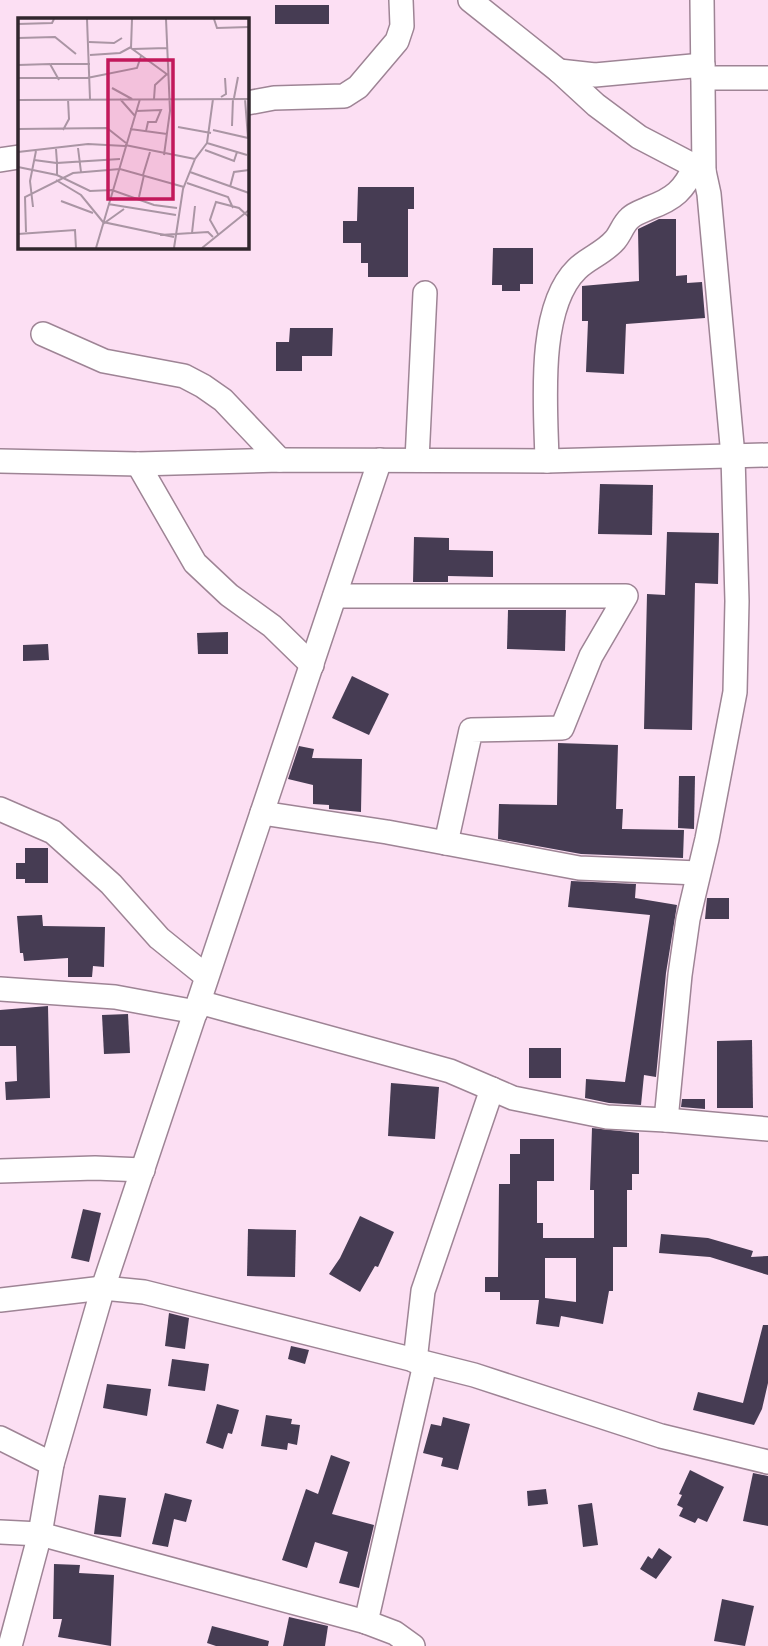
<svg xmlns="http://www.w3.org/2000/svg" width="768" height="1646" font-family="Roboto,sans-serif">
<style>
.building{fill:#463c53;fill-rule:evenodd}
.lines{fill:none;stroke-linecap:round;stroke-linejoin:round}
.minor-casing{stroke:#9e8495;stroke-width:26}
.minor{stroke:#fff;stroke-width:23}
.inset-road{fill:none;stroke:#aa95a4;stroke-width:2}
.view{fill:#c2185b;fill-opacity:0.15;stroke:#c2185b;stroke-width:3.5}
.inset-edge{fill:none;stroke:#30262d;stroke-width:3.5}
</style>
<rect width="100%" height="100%" fill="#fcdff3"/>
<g class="building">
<rect x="275" y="5" width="54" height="19"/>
<polygon points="358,187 414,187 414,209 408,209 408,277 368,277 368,263 361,263 361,243 343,243 343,221 357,221"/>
<polygon points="659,219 676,219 676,276 687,275 687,283 702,282 705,318 626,324 624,374 586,372 588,321 582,321 582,286 639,281 638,229"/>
<polygon points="493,248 533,248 533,284 520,284 520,291 502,291 502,285 492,285"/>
<polygon points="290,328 333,328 332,356 302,356 302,371 276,371 276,342 289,342"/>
<polygon points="600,484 653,485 652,535 598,534"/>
<polygon points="667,532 719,533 718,584 695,583 692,730 644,729 647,594 665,595"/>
<polygon points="414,537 449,538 449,550 493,551 493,577 448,576 448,582 413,582"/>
<polygon points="508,610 566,610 565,651 507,649"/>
<polygon points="228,632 228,654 198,654 197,633"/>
<polygon points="48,644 49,660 23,661 23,645"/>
<polygon points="352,676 389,694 369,735 332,718"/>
<polygon points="558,743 618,745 616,809 623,809 622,829 684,830 683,858 581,854 498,839 499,804 557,805"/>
<polygon points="299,746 314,749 312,758 362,759 361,812 329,809 329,805 313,804 313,785 288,779"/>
<polygon points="679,776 695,776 694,829 678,828"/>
<polygon points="25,848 48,848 48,883 25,883 25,879 16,879 16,863 25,863"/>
<polygon points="571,881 636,884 635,898 677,905 666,973 656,1077 644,1075 641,1105 609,1103 585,1098 586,1079 625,1082 650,915 568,907"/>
<polygon points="707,898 729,898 729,919 705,919"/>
<polygon points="42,915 43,926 105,927 104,967 93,966 92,977 68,977 68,958 24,961 23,953 20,953 17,916"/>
<polygon points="48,1006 50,1098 6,1100 5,1082 17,1081 16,1046 0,1046 0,1010"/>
<polygon points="128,1014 130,1053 104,1054 102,1015"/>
<polygon points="752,1040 753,1108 717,1108 717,1041"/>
<rect x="529" y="1048" width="32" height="30"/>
<polygon points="391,1083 439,1087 435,1139 388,1136"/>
<polygon points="682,1099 705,1099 705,1109 681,1107"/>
<path d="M592 1128 639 1133V1174H632V1190H627V1247H613V1291H609L603 1324 561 1316 559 1327 536 1324 539 1300H500V1292H485V1277H498L499 1184H510V1154H520V1139H554V1181H537V1223H543V1238H594V1190H590ZM545 1258H576V1302L545 1298Z"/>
<polygon points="83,1209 101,1213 89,1262 71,1258"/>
<polygon points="360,1216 394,1232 378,1267 375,1266 360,1292 329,1274 340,1258"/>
<polygon points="248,1229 296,1230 295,1277 247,1276"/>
<polygon points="661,1234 708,1238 753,1251 751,1257 768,1256 768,1275 710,1257 659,1253"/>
<polygon points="169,1313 189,1318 185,1349 165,1346"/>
<polygon points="763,1325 768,1325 768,1383 762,1409 754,1425 693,1410 698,1392 743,1403"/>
<polygon points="291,1346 309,1350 305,1364 288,1359"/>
<polygon points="172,1359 209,1364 205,1391 168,1386"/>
<polygon points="107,1384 151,1389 147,1416 103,1408"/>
<polygon points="217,1404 239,1410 232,1434 228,1433 223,1449 206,1443"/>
<polygon points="266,1415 292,1419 291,1424 300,1425 297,1445 288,1443 287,1450 261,1446"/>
<polygon points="443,1417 470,1424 458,1470 441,1466 443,1458 423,1453 431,1424 441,1426"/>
<polygon points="331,1455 350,1462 332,1514 374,1525 359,1588 339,1583 348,1552 315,1542 307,1568 282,1560 306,1489 318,1494"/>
<polygon points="690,1470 724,1487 707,1522 698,1518 695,1523 679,1516 683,1508 677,1505 682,1495 679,1494"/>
<polygon points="753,1473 768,1476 768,1526 743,1521"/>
<polygon points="546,1489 548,1504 528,1506 527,1491"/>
<polygon points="165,1493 192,1500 186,1522 174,1519 168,1547 152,1544"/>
<polygon points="99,1495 126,1498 121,1537 94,1534"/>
<polygon points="592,1503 598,1545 583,1547 578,1505"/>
<polygon points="659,1548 672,1557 656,1579 640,1569 648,1556 652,1559"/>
<polygon points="54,1564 80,1565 79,1573 114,1575 111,1646 58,1637 62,1619 53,1619"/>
<polygon points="722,1599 754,1606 745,1646 714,1641"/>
<polygon points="289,1617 328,1626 325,1646 283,1646"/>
<polygon points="212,1626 269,1641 268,1646 216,1646 207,1643"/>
</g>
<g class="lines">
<g class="minor-casing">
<g id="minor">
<polyline points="470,0 559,71 596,105 639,137 704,171"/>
<polyline points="559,71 595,75 703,65"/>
<polyline points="703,78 768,78"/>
<polyline points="247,103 274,98 344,96 358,87 397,41 402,26 401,0"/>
<polyline points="0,160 19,157"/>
<polyline points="43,334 104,361 184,376 203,386 223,400 280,460"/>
<polyline points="417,460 425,293"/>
<polyline points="0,461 138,464 280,460 547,461 768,455"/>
<path d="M547 461C546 409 536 309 577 269 588 258 604 253 615 240 621 233 623 224 630 218 635 213 643 211 649 208 674 199 684 190 695 166"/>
<polyline points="138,464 195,563 229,595 272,626 312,665"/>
<polyline points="335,596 626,596 591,656 562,728 471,730 446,843"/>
<polyline points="0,809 53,832 111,884 159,938 206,976"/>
<polyline points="262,813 387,832 579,868 698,873"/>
<polyline points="0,989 115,997 196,1012"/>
<polyline points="199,1002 450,1071 513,1098 607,1117 666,1120 768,1129"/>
<polyline points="666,1120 680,975 688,919 707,839 735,692 737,601 733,456 709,194 704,171 702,0"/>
<polyline points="0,1171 95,1168 143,1170"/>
<polyline points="0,1300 103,1288 144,1292 474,1375 661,1436 768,1462"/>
<polyline points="415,1361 423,1291 492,1089"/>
<polyline points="0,1438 52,1464"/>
<polyline points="0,1532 40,1534 366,1622 395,1633 413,1646"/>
<polyline points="366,1622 425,1364"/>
<polyline points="10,1646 40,1534 52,1464 103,1288 380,460"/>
</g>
</g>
<use href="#minor" class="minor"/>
</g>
<g transform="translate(18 18)">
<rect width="231" height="231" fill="#fcdff3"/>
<path class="inset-road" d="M69 1 72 81M114 1 113 30 150 57M196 1 199 10 231 9M0 6 34 5 36 1M0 20 37 19 58 36M71 24 96 25 104 20M115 31 149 30M72 37 102 35 113 29M33 46H72M0 47 32 46 41 62M0 60H69L119 50 123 38M94 70 114 81M203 79 208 76 207 60M216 80 220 59M102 81 117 98M136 81 137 67 149 56M195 81 189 125 229 137M227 81 230 120M0 82 231 81M118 93 143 92 138 104H130L128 113M214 108 215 80M160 109 193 115M0 111 89 110 108 125M112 111 149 116M45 112 51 101 50 81M195 112 230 120M107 127 177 141M60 130 63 154M187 132 216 143 219 134M0 134 70 126 107 128M146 137 152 93 148 1M16 142 39 145 38 131M0 149 39 157 72 173 94 172 136 187 159 190M172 154 231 175M39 157V145L102 141M125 157 132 134M38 162 63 177 85 204 156 219M169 165 210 179 215 190M212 169 216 154 231 152M121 179 126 157M43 183 75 195M90 186 158 197M15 189 12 163 18 133M85 206 106 191M8 214 7 179 55 155 102 151 166 169M174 215 177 188M0 216 57 212 58 230M200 216 192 202 198 184 221 190 231 199M142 217 190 214 195 219M78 230 122 81M156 230 165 171 177 141 189 125M184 230 231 192"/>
<path class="view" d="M90 42H155V181H90Z"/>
<rect width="231" height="231" class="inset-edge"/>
</g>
</svg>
